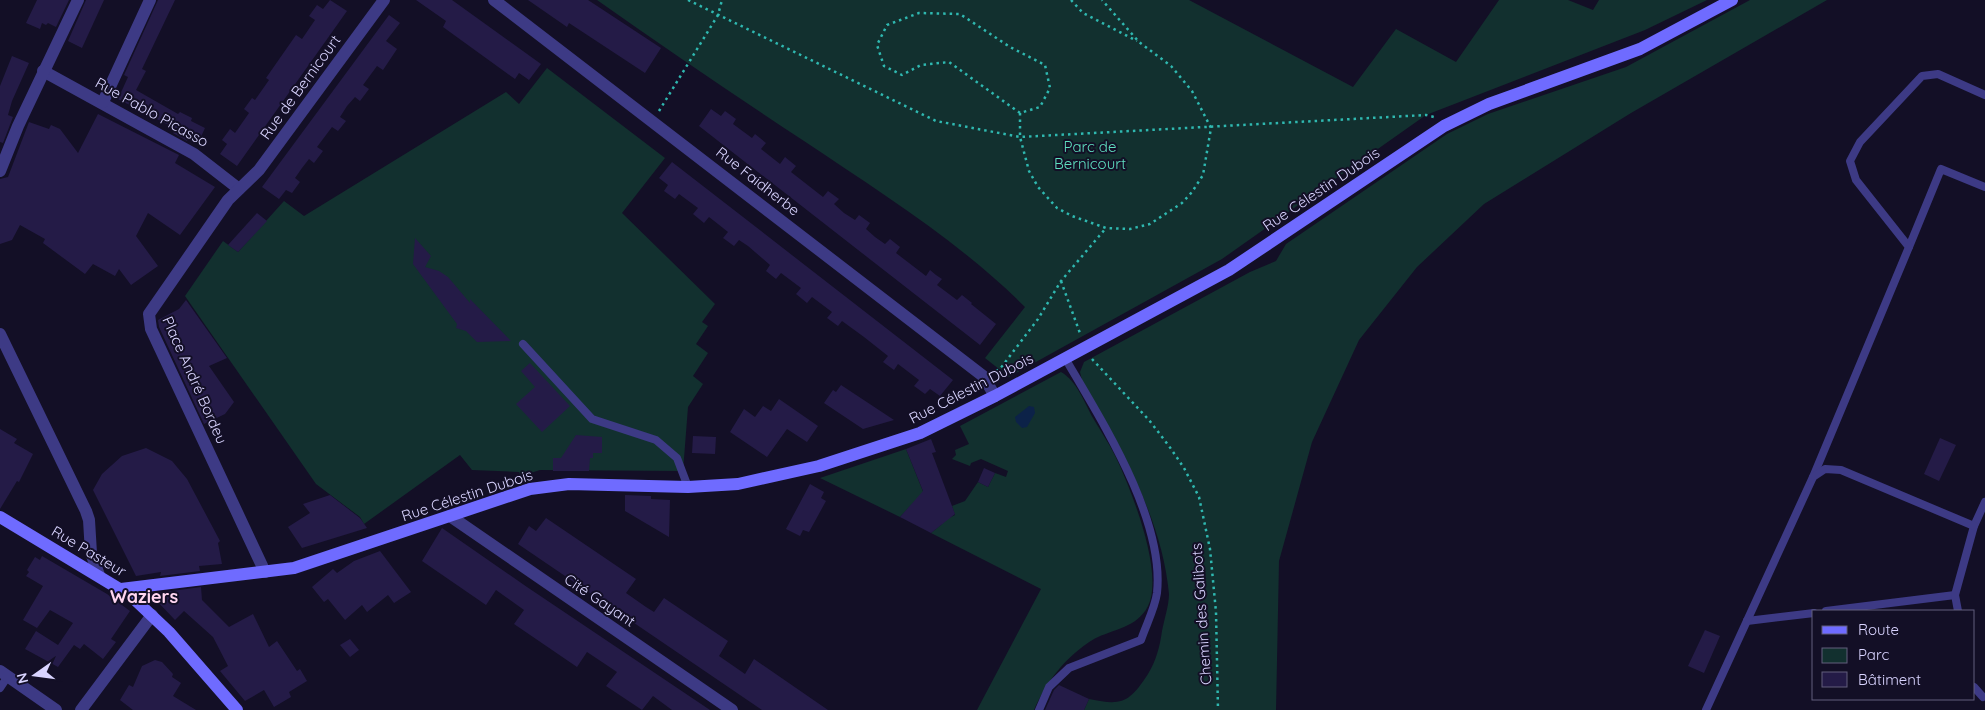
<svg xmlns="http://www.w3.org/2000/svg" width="1985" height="710" font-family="Quicksand,sans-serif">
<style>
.green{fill:#12302f}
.water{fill:#0c2248}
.building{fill:#241b47}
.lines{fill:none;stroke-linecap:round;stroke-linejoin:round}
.path{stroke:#2fb8b0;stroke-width:2.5;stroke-dasharray:2.5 4;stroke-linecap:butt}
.lane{stroke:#3d3a85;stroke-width:8}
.street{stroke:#3d3a85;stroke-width:12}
.secondary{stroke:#6f6bff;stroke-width:12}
.labels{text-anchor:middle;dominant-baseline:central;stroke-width:4;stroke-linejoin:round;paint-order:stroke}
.street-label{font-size:15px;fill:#d9d4ff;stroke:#130f26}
.park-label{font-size:15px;fill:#5fe0c0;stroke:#130f26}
.quarter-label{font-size:18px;font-weight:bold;fill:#ffd6f0;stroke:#130f26}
</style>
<rect width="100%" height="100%" fill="#130f26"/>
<g class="green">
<path d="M597 0H1189L1353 87 1396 29 1456 62 1499 0H1568L1593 10 1599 0H1707L1645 30 1426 115 1222 259 1009 377 985 358 1025 307C960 242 880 192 804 141 734 95 665 48 597 0Z"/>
<path d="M1750 0H1827L1631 113 1484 204 1417 267 1359 340 1312 442 1279 561 1276 710H1084L1089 699C1122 706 1129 703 1148 674 1156 661 1160 646 1162 631 1164 620 1169 605 1169 594 1162 518 1121 449 1083 384L1080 372 1084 362 1250 272 1276 261 1286 244 1447 134 1488 114 1626 67Z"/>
<polygon points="547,68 665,158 622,213 715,304 702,322 708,326 696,344 708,353 693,376 703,384 688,407 683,471 540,470 521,476 519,472 472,470 460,455 364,524 360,517 316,484 185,296 223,241 238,252 284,201 304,216 506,92 519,104"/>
<path d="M1061 372C1077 381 1084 402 1093 418 1102 433 1112 448 1119 464 1133 495 1164 574 1148 606 1137 628 1113 629 1094 639 1066 656 1047 681 1034 710H977L1041 589 931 533 942 524 914 502 900 517 820 478 906 449 924 494 947 519 955 515 952 506 965 501 978 482 988 487 995 473 1006 477 1008 471 981 459 971 463 970 466 952 459 956 455 955 450 969 444 960 426Z"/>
</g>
<polygon class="water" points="1029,406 1034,407 1035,413 1027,427 1022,428 1016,422 1015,417"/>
<g class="building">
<polygon points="37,0 69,0 56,27 48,23 46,25 42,23 40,29 26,23"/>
<polygon points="86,0 104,0 82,48 68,41"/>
<polygon points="158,0 175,0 142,69 146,71 136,90 178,114 180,112 192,118 191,121 205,128 199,141 190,136 187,141 173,133 176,129 118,99 128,77 124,75"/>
<polygon points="330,0 347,11 237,166 220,154 227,144 222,140 230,129 235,133 249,113 244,109 252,98 255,100 269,80 266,78 296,35 302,39 315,20 309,16 317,5 323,9"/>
<polygon points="416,0 452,0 541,64 529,80 519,73 515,79 443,27 446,21"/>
<polygon points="528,0 588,0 661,48 645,73 569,23 567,27"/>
<polygon points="389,15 400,23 386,41 397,49 383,70 377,66 363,85 369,89 360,101 355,97 347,106 340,117 346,121 338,131 332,127 317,147 323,151 314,163 309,159 302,168 295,178 300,182 292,193 286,190 279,199 262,187"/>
<polygon points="12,56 29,63 12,101 8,115 13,117 3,143 0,142 0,86"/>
<polygon points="711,109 721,116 725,111 736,119 733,124 752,138 755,134 766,143 761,149 780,164 785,157 796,166 791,172 823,197 828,191 839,199 834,204 844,213 855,220 859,215 870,223 866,229 875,237 885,244 890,239 900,247 896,253 926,276 930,270 936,275 942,279 937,285 957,300 962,295 972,303 971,304 996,324 980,345 699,126"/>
<polygon points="98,114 179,155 175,163 215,187 180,235 148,213 136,236 158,266 131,285 119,269 115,276 93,264 85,274 43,243 45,239 20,225 12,240 0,244 0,179 8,177 29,122 49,129 51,125 60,129 78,153"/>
<polygon points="672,162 953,380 940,396 930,389 925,394 914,386 919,380 898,364 894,370 883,362 888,356 864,337 842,321 838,326 827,318 832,312 812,297 807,303 796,294 801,288 781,273 776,279 766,271 770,265 748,246 739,240 734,246 723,238 728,232 718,224 709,217 704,223 693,214 698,208 679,194 675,199 664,191 668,185 659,178"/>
<polygon points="257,213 267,221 238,252 228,245"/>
<polygon points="415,238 431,256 425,267 439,271 448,277 470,303 470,299 511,341 477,342 466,331 456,328 457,324 413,264"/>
<polygon points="186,300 227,358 209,366 234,402 225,414 204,424 159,327 158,320 179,309"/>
<polygon points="530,363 570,406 542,432 516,404 535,387 521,371"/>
<polygon points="841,385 894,420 863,429 824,403 833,390 836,392"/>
<polygon points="779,399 818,426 807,442 787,429 767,457 730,432 744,409 755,417 763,406 771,411"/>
<polygon points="0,429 17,439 14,443 33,454 19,482 17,481 0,509"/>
<polygon points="576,435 602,437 602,453 593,453 593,458 590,458 589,471 553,471 553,458 561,458"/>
<polygon points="693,436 716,437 715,454 692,453"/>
<polygon points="1940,438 1956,445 1939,481 1924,474"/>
<polygon points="931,439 936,452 932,453 955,514 931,533 900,517 923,491 906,449"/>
<polygon points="146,448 172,461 187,479 220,541 218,543 222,564 199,566 200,571 160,576 161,572 136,576 93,490 102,474 122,456"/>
<polygon points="984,468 995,473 988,487 978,482"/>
<polygon points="810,484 824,492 821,498 826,501 809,532 803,530 800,536 786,529"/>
<polygon points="330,495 360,518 367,528 302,548 288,527 310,513 303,504"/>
<polygon points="625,495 651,496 651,499 670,500 669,537 625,511"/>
<polygon points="546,518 636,579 626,593 646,607 654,612 664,598 728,641 719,656 745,674 754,659 828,710 762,710 518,544 529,526 536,531"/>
<polygon points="442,528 527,587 710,710 672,710 653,696 642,710 606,686 617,672 587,652 577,667 514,624 524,610 496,590 486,605 422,561"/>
<polygon points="380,551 411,592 394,603 388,595 367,612 362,605 345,620 328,599 324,602 312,587 333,569 337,573 354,561"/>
<polygon points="42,556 107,594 130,611 111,639 116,642 103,659 84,644 80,649 74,645 58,667 25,649 36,631 58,645 73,623 50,610 37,628 23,620 43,586 26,576 29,572 27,570 35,557 40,560"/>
<polygon points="201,587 202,600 229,627 253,614 269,647 277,641 297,671 300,669 307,681 289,692 291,697 274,707 264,690 245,701 220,671 228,666 213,637 184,611 175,620 155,599 157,593"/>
<polygon points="1705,630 1720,636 1704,673 1688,666"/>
<polygon points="350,639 359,650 350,657 340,645"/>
<polygon points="155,660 162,662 173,674 172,677 181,683 173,696 196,710 133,710 120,700 129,685 133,687 142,666"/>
<polygon points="1059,685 1089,699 1084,710 1045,710 1054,690"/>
</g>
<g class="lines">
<g class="path">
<polyline points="688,0 936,121 1020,137 1426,115 1434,117"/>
<polyline points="1071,0 1083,13 1137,41"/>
<polyline points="659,111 718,15 722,0"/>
<polyline points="1020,113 949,62 921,65 902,75 884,66 877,45 887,25 919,13 960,14 1010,47 1045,65 1050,88 1040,107 1020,113 1020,137 1029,171 1038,187 1057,208 1072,216 1106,228 1130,229 1150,224 1182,203 1192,192 1203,175 1211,128 1192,91 1171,66 1139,42 1102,0"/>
<polyline points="1061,281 1081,336"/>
<polyline points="1092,359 1149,420 1169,446 1184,468 1199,497 1210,549 1216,612 1218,710"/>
<polyline points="996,371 1000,369 1038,319 1061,281 1106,228"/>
</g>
<g class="lane">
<polyline points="1909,247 1941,169 1985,187"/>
<polyline points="523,344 592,419 656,440 677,458 688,487"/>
<polyline points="1813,477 1909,247 1856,180 1850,161 1860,142 1922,76 1938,74 1985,95"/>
<polyline points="1826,611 1955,595"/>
<polyline points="1958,611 1955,595 1974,526 1985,502"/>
<polyline points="1747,621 1814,613"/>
<polyline points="1974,687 1983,697"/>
<polyline points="0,688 8,676"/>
<path d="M1039 710 1049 687 1069 668 1141 640C1146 625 1155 608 1157 593 1165 519 1101 420 1065 358"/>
<polyline points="1706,710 1813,477 1825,469 1841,470 1974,526"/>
</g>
<g class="street">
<polyline points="494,0 983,376 995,396"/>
<polyline points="43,71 194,154 239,189"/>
<polyline points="103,102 150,0"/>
<polyline points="0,171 18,126 78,0"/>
<polyline points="0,334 86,511 89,520 91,553 99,575"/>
<polyline points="450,516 732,710"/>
<polyline points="265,572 151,329 149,314 228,200 259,170 384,0"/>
<polyline points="0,671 56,710"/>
<polyline points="81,710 152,615"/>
</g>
<g class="secondary">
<polyline points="0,517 131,596 169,632 237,710"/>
<polyline points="121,589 294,568 530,489 569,484 688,487 738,484 819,466 920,433 995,396 1229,270 1444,126 1489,104 1640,49 1732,0"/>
</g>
</g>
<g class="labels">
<g class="street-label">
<text transform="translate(300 87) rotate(-54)">Rue de Bernicourt</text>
<text transform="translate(152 112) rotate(29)">Rue Pablo Picasso</text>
<text transform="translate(758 181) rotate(38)">Rue Faidherbe</text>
<text transform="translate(1321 189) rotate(-34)">Rue Célestin Dubois</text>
<text transform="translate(195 380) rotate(66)">Place André Bordeu</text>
<text transform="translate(971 388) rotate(-27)">Rue Célestin Dubois</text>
<text transform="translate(467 495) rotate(-18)">Rue Célestin Dubois</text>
<text transform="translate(89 551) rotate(31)">Rue Pasteur</text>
<text transform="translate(600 600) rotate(34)">Cité Gayant</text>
<text transform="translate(1201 614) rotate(-94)">Chemin des Galibots</text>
</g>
<g class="park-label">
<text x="1090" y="146">Parc de<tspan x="1090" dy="17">Bernicourt</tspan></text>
</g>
<g class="quarter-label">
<text x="144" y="596">Waziers</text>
</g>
</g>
<rect x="1812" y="610" width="162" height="90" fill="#130f26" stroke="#625e7d"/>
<rect x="1822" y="626" width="25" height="8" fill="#6f6bff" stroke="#625e7d"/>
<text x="1858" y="635" font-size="15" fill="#d9d4ff">Route</text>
<rect x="1822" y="648" width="25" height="15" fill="#12302f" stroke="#625e7d"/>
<text x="1858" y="660" font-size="15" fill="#d9d4ff">Parc</text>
<rect x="1822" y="672" width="25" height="15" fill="#241b47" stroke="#625e7d"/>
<text x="1858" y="685" font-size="15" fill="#d9d4ff">Bâtiment</text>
<g transform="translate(35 675) rotate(256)" stroke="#130f26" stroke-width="4" paint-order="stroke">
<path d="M0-4L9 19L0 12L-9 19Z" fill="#d9d4ff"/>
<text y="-8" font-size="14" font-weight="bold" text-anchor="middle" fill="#d9d4ff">N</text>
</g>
</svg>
